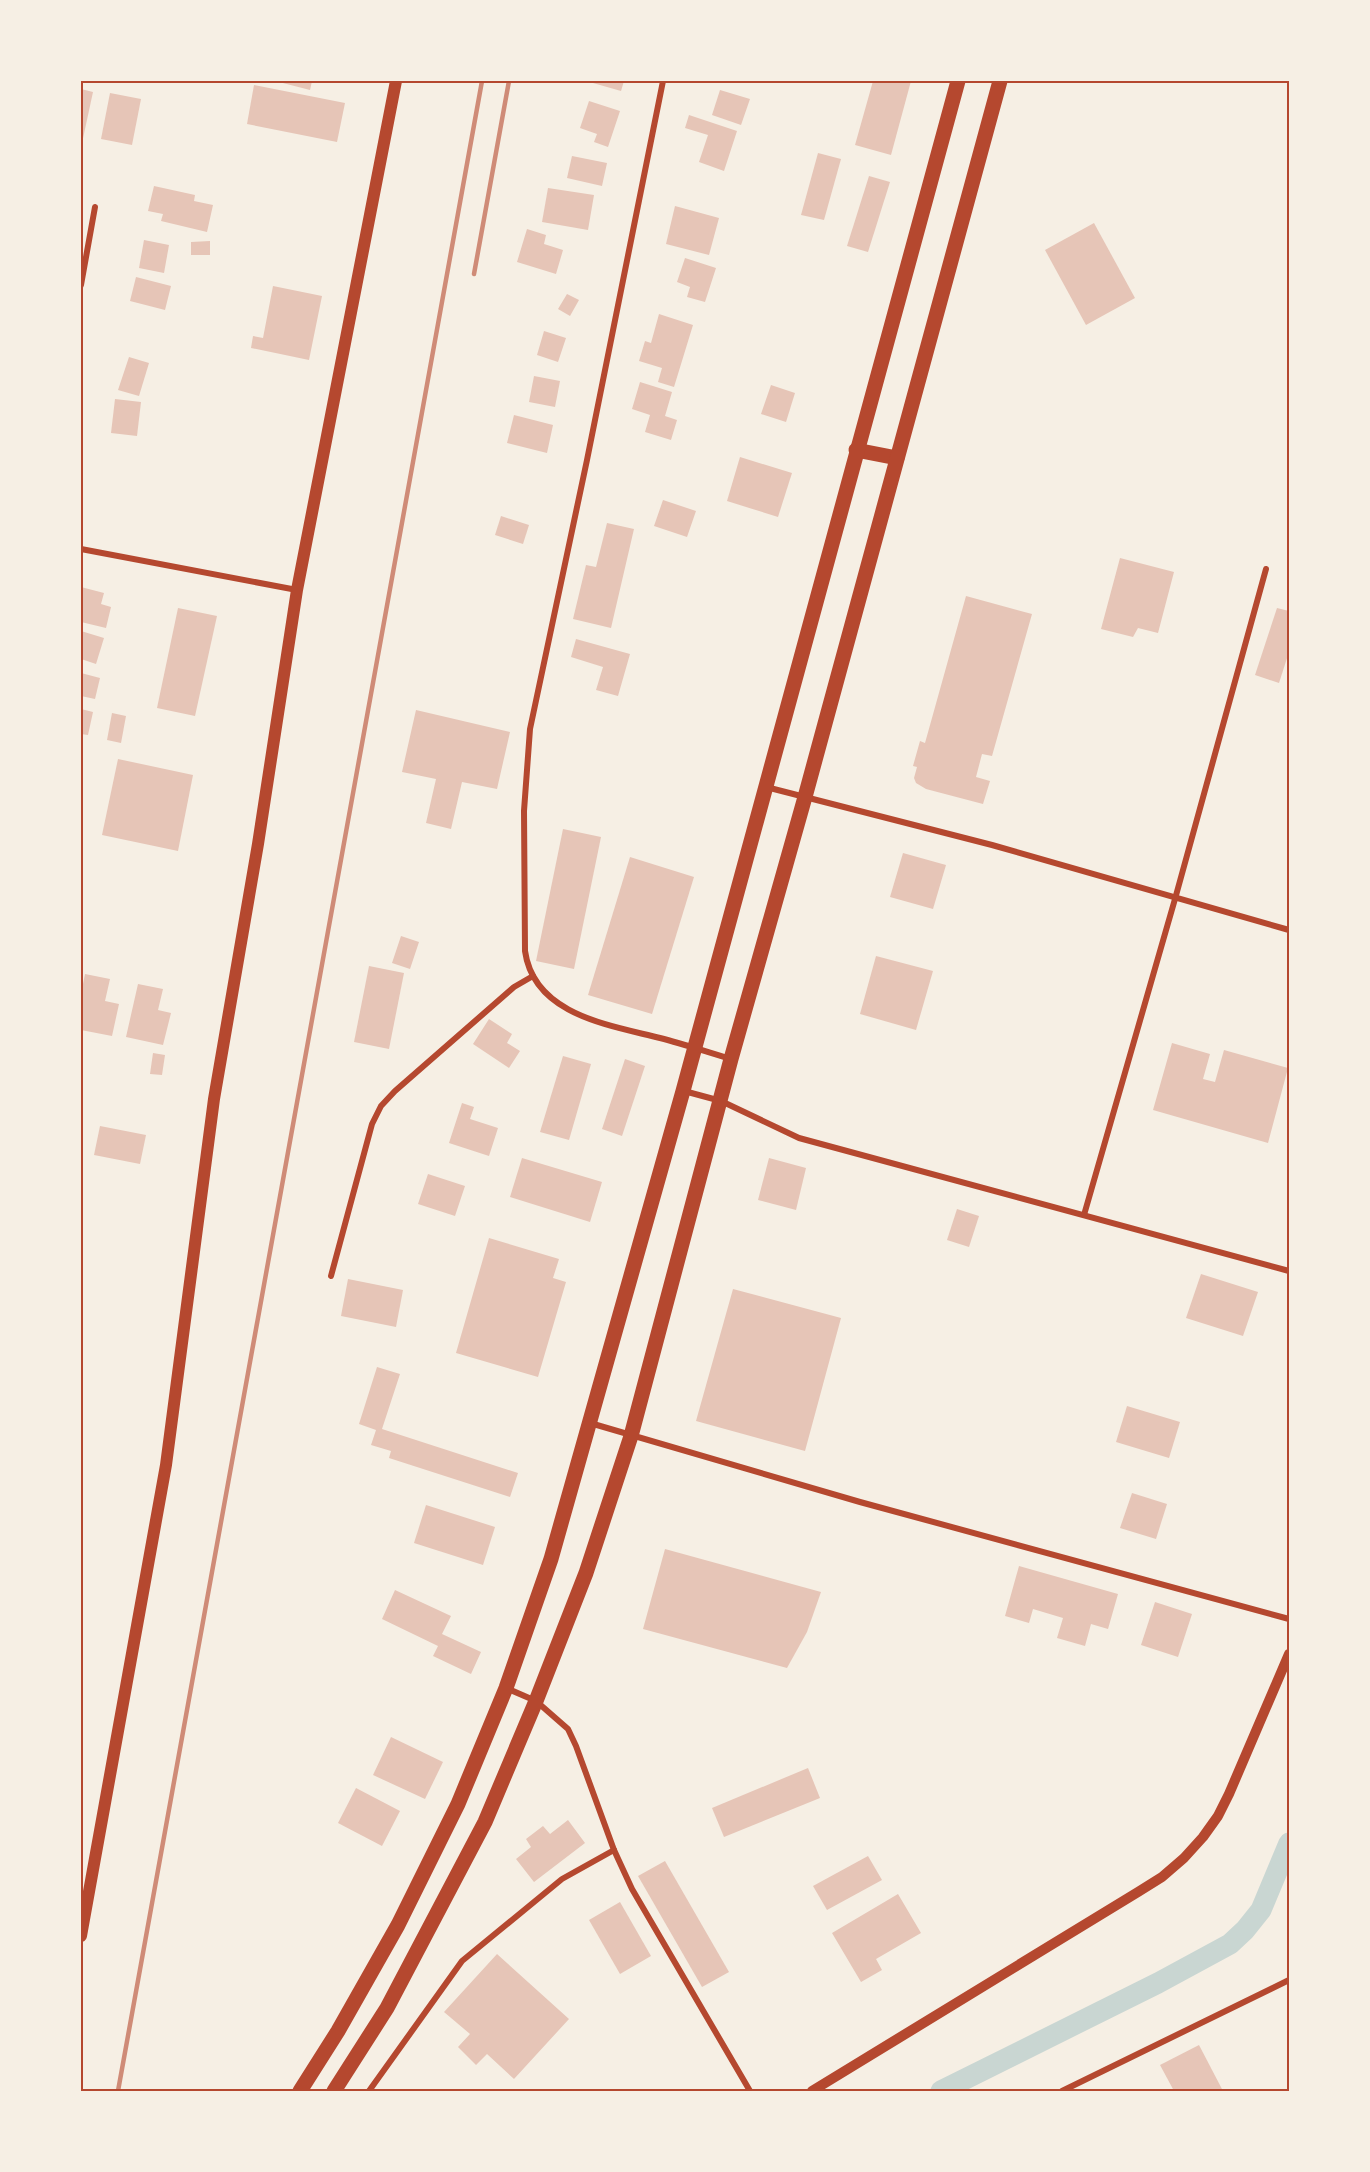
<svg xmlns="http://www.w3.org/2000/svg" width="1370" height="2172" font-family="Poppins,sans-serif">
<style>
.lines{fill:none;stroke-linecap:round;stroke-linejoin:round}
.canal{stroke:#c9d6d2;stroke-width:21}
.building{fill:#e6c5b7}
.minor{stroke:#b5482f;stroke-width:6}
.tertiary{stroke:#b5482f;stroke-width:10}
.secondary{stroke:#b5482f;stroke-width:12}
.primary{stroke:#b5482f;stroke-width:15}
.rail{stroke:#cf8b77;stroke-width:4.5}
.neatline{fill:none;stroke:#b5482f;stroke-width:2}
</style>
<rect width="100%" height="100%" fill="#f6efe4"/>
<g class="lines">
<polyline class="canal" points="941,2091 1158,1983 1230,1944 1245,1930 1261,1910 1289,1843"/>
</g>
<g class="building">
<polygon points="275,81 312,81 310,90"/>
<polygon points="586,81 624,81 621,91"/>
<polygon points="873,81 911,81 891,155 855,145"/>
<polygon points="254,85 345,103 337,142 247,124"/>
<polygon points="81,89 93,92 82,143 81,142"/>
<polygon points="720,90 750,99 741,125 712,115"/>
<polygon points="110,93 141,99 132,145 101,139"/>
<polygon points="589,101 620,111 608,147 594,142 597,134 580,128"/>
<polygon points="689,115 737,131 724,171 699,162 708,135 685,128"/>
<polygon points="818,153 841,159 824,220 801,215"/>
<polygon points="572,156 607,163 602,186 567,178"/>
<polygon points="869,176 890,182 868,252 847,246"/>
<polygon points="154,186 195,195 194,201 213,205 207,232 161,221 163,214 148,211"/>
<polygon points="548,188 594,195 588,230 542,222"/>
<polygon points="675,206 719,218 709,255 666,244"/>
<polygon points="1094,223 1135,298 1086,325 1045,250"/>
<polygon points="527,229 546,235 544,244 563,250 556,274 517,262"/>
<polygon points="144,240 169,245 164,273 139,268"/>
<polygon points="210,241 210,255 191,255 191,242"/>
<polygon points="685,258 716,268 705,302 687,297 690,287 677,282"/>
<polygon points="136,277 171,286 165,310 130,301"/>
<polygon points="273,286 322,296 309,360 251,348 253,336 263,338"/>
<polygon points="567,294 579,300 570,316 558,309"/>
<polygon points="659,314 693,325 674,387 658,382 662,368 639,361 645,341 651,343"/>
<polygon points="544,331 566,338 558,362 537,355"/>
<polygon points="129,357 149,363 139,396 118,390"/>
<polygon points="534,376 560,381 555,407 529,402"/>
<polygon points="640,382 672,392 665,416 677,420 671,440 645,432 650,415 632,409"/>
<polygon points="771,385 795,393 786,422 761,414"/>
<polygon points="115,399 141,402 137,436 111,433"/>
<polygon points="514,415 553,425 547,453 507,443"/>
<polygon points="740,457 792,473 778,517 727,501"/>
<polygon points="663,500 696,511 687,537 654,526"/>
<polygon points="501,516 529,525 523,544 495,535"/>
<polygon points="607,523 634,529 611,628 573,619 586,565 596,567"/>
<polygon points="1120,558 1174,572 1158,633 1138,628 1133,637 1101,629"/>
<polygon points="81,587 104,593 101,604 111,607 106,628 81,622"/>
<polygon points="966,596 1032,614 992,756 982,754 976,777 990,781 983,804 926,789 916,783 914,778 917,767 913,766 920,741 925,743"/>
<polygon points="178,608 217,616 195,716 157,708"/>
<polygon points="1277,608 1289,611 1289,652 1279,683 1255,675"/>
<polygon points="81,631 104,638 96,664 81,659"/>
<polygon points="576,639 630,654 618,696 596,690 603,667 571,657"/>
<polygon points="81,673 100,678 95,699 81,696"/>
<polygon points="81,709 93,712 88,735 81,734"/>
<polygon points="416,710 510,732 497,789 462,782 451,829 426,823 436,779 402,772"/>
<polygon points="112,713 126,716 121,743 107,740"/>
<polygon points="118,759 193,775 178,851 102,835"/>
<polygon points="563,829 601,837 574,969 536,961"/>
<polygon points="903,853 946,865 933,909 890,897"/>
<polygon points="630,857 694,877 652,1014 588,995"/>
<polygon points="401,936 419,942 410,969 392,963"/>
<polygon points="876,956 933,971 916,1030 860,1014"/>
<polygon points="369,966 404,973 389,1049 354,1042"/>
<polygon points="85,974 110,979 105,1001 119,1004 112,1036 81,1030 81,994"/>
<polygon points="138,984 163,989 158,1010 171,1013 163,1045 126,1037"/>
<polygon points="489,1019 512,1034 507,1043 520,1051 509,1068 473,1044"/>
<polygon points="1172,1043 1210,1054 1203,1079 1215,1082 1224,1050 1288,1068 1268,1143 1153,1110"/>
<polygon points="153,1053 165,1055 162,1075 150,1074"/>
<polygon points="563,1056 591,1064 569,1140 540,1132"/>
<polygon points="625,1059 645,1066 622,1136 602,1129"/>
<polygon points="462,1103 474,1107 470,1119 498,1128 489,1156 449,1143"/>
<polygon points="100,1126 146,1135 140,1164 94,1155"/>
<polygon points="522,1158 602,1182 590,1222 510,1197"/>
<polygon points="769,1158 806,1168 796,1210 758,1200"/>
<polygon points="428,1174 465,1186 455,1216 418,1204"/>
<polygon points="957,1209 979,1216 969,1247 947,1240"/>
<polygon points="489,1238 559,1259 553,1278 566,1282 538,1377 456,1353"/>
<polygon points="1201,1274 1258,1292 1243,1336 1186,1318"/>
<polygon points="348,1279 403,1290 396,1327 341,1316"/>
<polygon points="733,1289 841,1318 805,1451 696,1421"/>
<polygon points="377,1367 400,1374 382,1429 518,1473 510,1497 389,1458 391,1451 371,1445 376,1430 359,1424"/>
<polygon points="1127,1406 1180,1422 1169,1458 1116,1442"/>
<polygon points="1132,1493 1167,1504 1156,1539 1120,1528"/>
<polygon points="426,1505 495,1527 483,1565 414,1543"/>
<polygon points="665,1549 821,1592 807,1632 787,1668 643,1629"/>
<polygon points="1019,1566 1118,1594 1108,1629 1091,1624 1085,1646 1057,1638 1063,1618 1033,1609 1029,1623 1005,1616"/>
<polygon points="395,1590 451,1616 442,1634 481,1652 471,1674 433,1656 438,1646 382,1619"/>
<polygon points="1155,1602 1192,1614 1178,1657 1141,1645"/>
<polygon points="391,1737 443,1762 425,1799 373,1775"/>
<polygon points="808,1768 820,1798 724,1837 712,1808"/>
<polygon points="356,1788 400,1811 382,1846 338,1823"/>
<polygon points="568,1820 585,1843 534,1882 516,1859 531,1847 526,1839 543,1826 550,1834"/>
<polygon points="868,1856 882,1880 827,1910 813,1886"/>
<polygon points="665,1861 729,1972 702,1987 638,1876"/>
<polygon points="898,1894 921,1933 876,1959 882,1970 861,1982 832,1933"/>
<polygon points="620,1902 651,1956 620,1974 589,1920"/>
<polygon points="497,1954 569,2019 514,2079 487,2054 476,2065 458,2047 470,2034 444,2012"/>
<polygon points="1199,2045 1223,2091 1174,2091 1160,2065"/>
</g>
<g class="lines">
<g class="minor">
<path d="M663 81 587 460 530 729 524 811 525 951C534 1015 609 1025 660 1038 684 1044 707 1052 731 1059"/>
<polyline points="81,285 95,207"/>
<polyline points="81,549 297,590"/>
<polyline points="766,787 992,845 1289,930"/>
<polyline points="684,1091 721,1101 799,1138 1289,1271"/>
<polyline points="1084,1215 1175,899 1266,569"/>
<polyline points="331,1276 372,1124 381,1106 395,1091 514,987 533,976"/>
<polyline points="590,1423 860,1502 1289,1619"/>
<polyline points="506,1688 536,1701 568,1729 576,1746 614,1850 632,1889 750,2091"/>
<polyline points="369,2091 462,1961 562,1879 614,1850"/>
<polyline points="1062,2091 1289,1980"/>
</g>
<polyline class="tertiary" points="812,2091 1138,1892 1162,1877 1184,1858 1203,1837 1218,1816 1229,1794 1289,1654"/>
<polyline class="secondary" points="81,1936 166,1465 214,1099 258,844 297,590 396,81"/>
<g class="primary">
<polyline points="856,450 897,458"/>
<polyline points="300,2091 338,2031 398,1925 458,1804 506,1688 551,1559 683,1091 958,81"/>
<polyline points="334,2091 387,2008 485,1822 536,1701 586,1573 631,1436 731,1059 805,797 1000,81"/>
</g>
<g class="rail">
<polyline points="474,274 509,81"/>
<polyline points="118,2091 482,81"/>
</g>
</g>
<rect width="1370" height="2172" fill="none" stroke="#f6efe4" stroke-width="165"/>
<rect x="82" y="82" width="1206" height="2008" class="neatline"/>
</svg>
